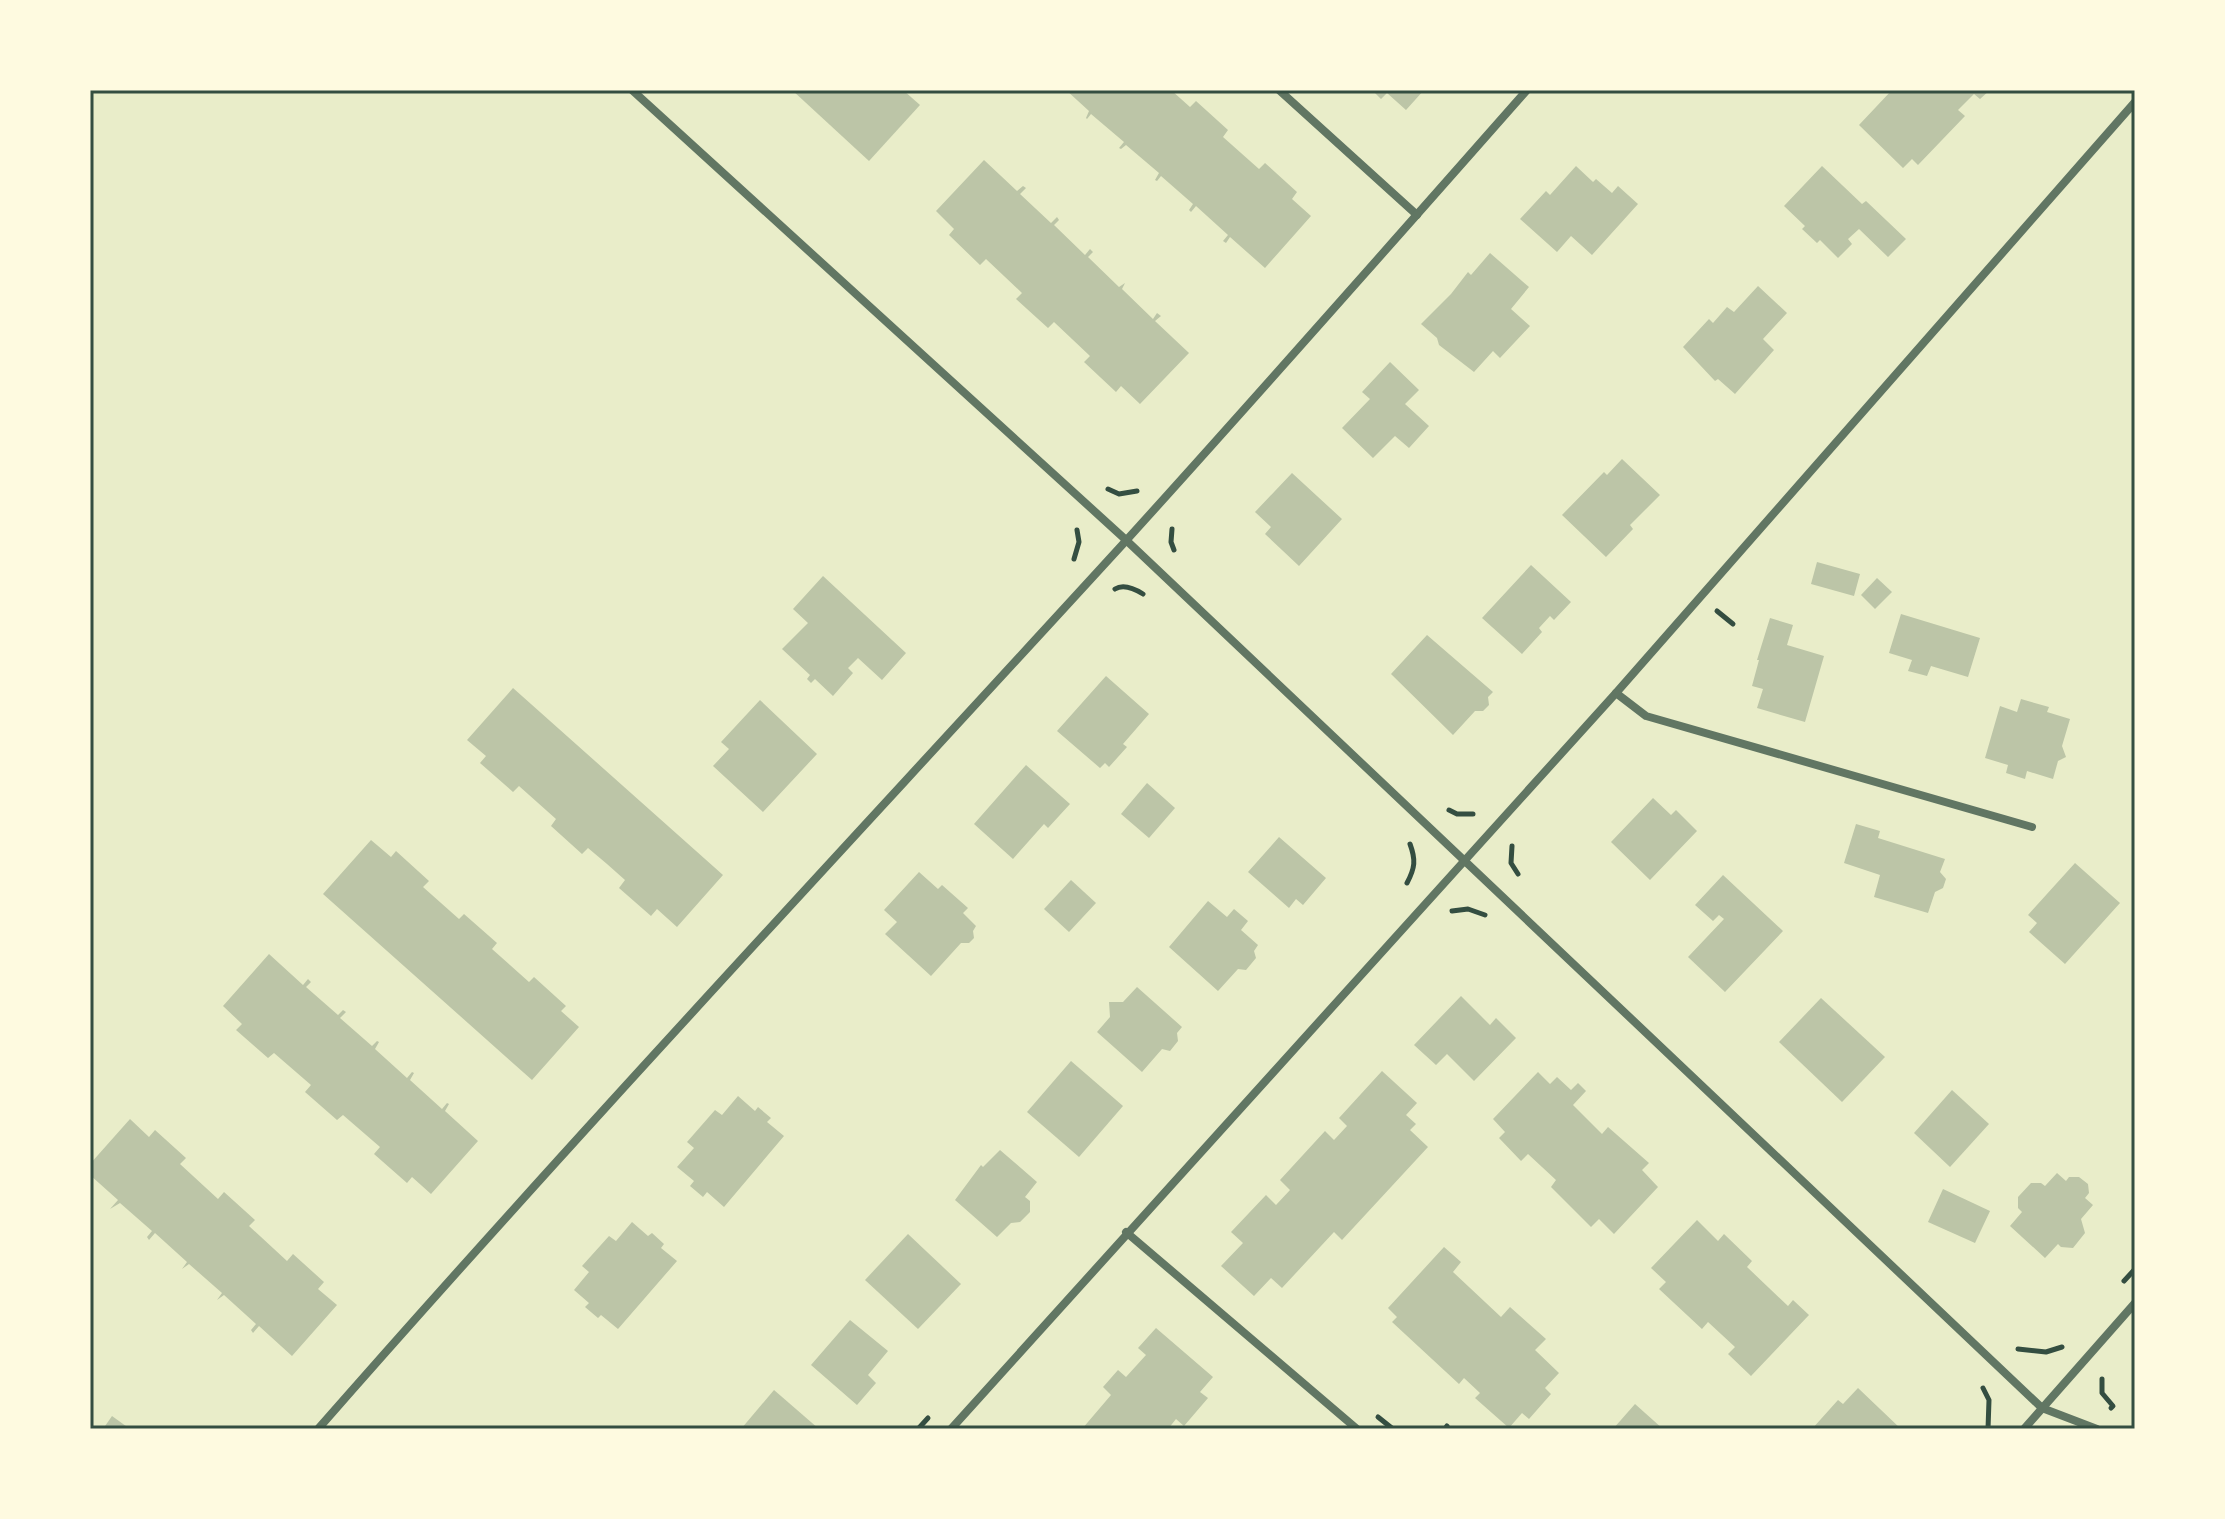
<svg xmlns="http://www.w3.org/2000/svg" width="2225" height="1519" font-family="'Varela Round',sans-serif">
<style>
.building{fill:#bcc5a7}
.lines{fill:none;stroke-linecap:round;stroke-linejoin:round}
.path{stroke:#344e41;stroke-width:5}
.minor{stroke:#617663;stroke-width:8}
.neatline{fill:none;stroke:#344e41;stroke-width:3}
</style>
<rect width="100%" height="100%" fill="#e9edc9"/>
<g class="building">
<polygon points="792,90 903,90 920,105 869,161"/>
<polygon points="1066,90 1171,90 1190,107 1196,101 1228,130 1223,137 1259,169 1265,163 1297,192 1292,199 1311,216 1265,268 1230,237 1226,243 1223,241 1228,235 1196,206 1191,212 1189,210 1193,204 1161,176 1157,181 1155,180 1159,173 1126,145 1121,149 1119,148 1124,142 1091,114 1087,119 1086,118 1089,111"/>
<polygon points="1372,90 1424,90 1406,110 1387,93 1381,99"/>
<polygon points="1892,90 1990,90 1980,99 1974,94 1958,110 1965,116 1918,165 1912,159 1903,168 1859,125"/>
<polygon points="984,160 1017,191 1023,186 1026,188 1020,194 1051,223 1057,217 1059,220 1054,225 1085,255 1090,249 1093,252 1088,257 1119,287 1125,283 1122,289 1153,319 1157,313 1161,316 1155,321 1189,353 1140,404 1121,386 1116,392 1084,362 1090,356 1054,322 1048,328 1016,299 1022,293 986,259 980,265 949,235 954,229 936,211"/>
<polygon points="1576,166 1593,182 1596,179 1612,193 1618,186 1638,204 1592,255 1571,236 1557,252 1520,219 1546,191 1550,195"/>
<polygon points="1822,166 1862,204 1866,201 1906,239 1888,257 1859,229 1848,239 1852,244 1838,258 1820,240 1817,243 1802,229 1805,226 1784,206"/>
<polygon points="1490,253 1529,287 1511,309 1530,326 1500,358 1493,351 1474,372 1439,345 1437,338 1421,324 1451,294 1468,272 1471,275"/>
<polygon points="1758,286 1787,313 1763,339 1774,350 1735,394 1718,379 1715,381 1683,347 1709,319 1713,323 1727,307 1734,312"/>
<polygon points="1390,362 1419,390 1405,404 1429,426 1409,448 1395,436 1373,458 1342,428 1370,399 1362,392"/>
<polygon points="1622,459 1660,495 1630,525 1633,529 1606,557 1562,515 1604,472 1607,475"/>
<polygon points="1292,473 1342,519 1299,566 1265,534 1271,527 1255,512"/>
<polygon points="1817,562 1860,574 1854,596 1811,584"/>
<polygon points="1531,565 1571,602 1554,620 1550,616 1539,628 1542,632 1522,654 1482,618"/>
<polygon points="823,576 906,653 882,680 858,658 848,668 853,673 833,696 815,679 811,683 807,679 810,675 782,649 808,623 793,609"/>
<polygon points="1877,578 1892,592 1875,609 1861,595"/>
<polygon points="1901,614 1980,638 1968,677 1931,666 1927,676 1908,671 1912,660 1889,653"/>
<polygon points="1770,618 1793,625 1787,645 1824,656 1805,722 1757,708 1763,689 1752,686 1759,660 1757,660"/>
<polygon points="1427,635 1493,692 1488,697 1489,705 1483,711 1475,711 1453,735 1391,674"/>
<polygon points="1106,676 1149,714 1123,744 1127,747 1109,767 1105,763 1100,768 1057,731"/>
<polygon points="513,688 723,875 677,927 657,909 651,916 619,888 625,880 607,864 588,848 582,854 551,826 556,819 519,786 513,792 480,763 486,756 467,740"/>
<polygon points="2021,699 2049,707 2047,712 2070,719 2062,746 2066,757 2058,761 2053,779 2027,771 2025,779 2006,773 2008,765 1985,758 2000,706 2017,712"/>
<polygon points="760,700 817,754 763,812 713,766 729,749 721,742"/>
<polygon points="1026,765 1070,804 1048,828 1044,824 1013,859 974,824"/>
<polygon points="1147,783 1175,808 1149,838 1121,814"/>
<polygon points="1653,798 1671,815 1676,810 1697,831 1650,880 1611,842"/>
<polygon points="1856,824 1880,831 1878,838 1945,859 1940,872 1946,879 1943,888 1935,892 1928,913 1874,897 1880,875 1844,863"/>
<polygon points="1279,837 1326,878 1303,905 1296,899 1289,908 1248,872"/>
<polygon points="371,840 391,857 396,851 429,881 423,887 459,919 464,914 497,943 492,949 529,982 534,977 566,1006 561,1011 579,1027 532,1080 323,894"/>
<polygon points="2075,863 2120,903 2065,964 2029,932 2037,923 2028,915"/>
<polygon points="919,872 938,889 942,885 968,908 963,913 976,926 973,931 974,938 969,943 961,943 931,976 885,934 897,922 884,910"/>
<polygon points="1723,875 1783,931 1725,992 1688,957 1724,919 1719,915 1713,921 1695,905"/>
<polygon points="1071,880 1096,903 1069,932 1044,909"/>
<polygon points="1208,901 1227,917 1234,909 1248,921 1241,930 1258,945 1254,951 1256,958 1246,970 1238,969 1218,991 1169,947"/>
<polygon points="269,954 303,985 308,979 311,982 306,987 338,1015 343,1010 346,1012 340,1018 372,1046 377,1041 379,1042 375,1049 407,1078 412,1072 414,1073 410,1080 442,1109 447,1103 449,1104 445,1111 478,1141 431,1194 412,1177 407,1183 374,1154 380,1147 343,1115 337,1120 305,1092 311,1085 274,1053 268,1058 236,1030 242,1024 223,1006"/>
<polygon points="1137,987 1182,1027 1177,1033 1178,1041 1170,1051 1162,1049 1142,1072 1097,1032 1110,1017 1109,1002 1123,1002"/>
<polygon points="1461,996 1490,1025 1496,1018 1516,1038 1474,1081 1447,1054 1436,1065 1414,1045"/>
<polygon points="1821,998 1885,1057 1842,1102 1779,1042"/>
<polygon points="1071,1061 1123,1106 1079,1157 1027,1112"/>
<polygon points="1382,1071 1417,1103 1406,1115 1416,1124 1410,1130 1428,1147 1342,1240 1334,1232 1282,1288 1271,1278 1254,1296 1221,1266 1243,1243 1231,1232 1266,1195 1276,1205 1290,1190 1280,1180 1325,1131 1334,1140 1347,1126 1339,1118"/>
<polygon points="1538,1072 1550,1084 1557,1077 1571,1090 1578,1083 1586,1091 1573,1105 1602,1134 1608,1127 1649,1163 1642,1170 1658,1187 1614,1234 1599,1219 1591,1227 1551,1187 1556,1180 1528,1154 1521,1161 1499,1138 1505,1132 1493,1119"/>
<polygon points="1952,1090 1989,1124 1950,1167 1914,1133"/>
<polygon points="738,1096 755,1111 758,1107 771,1118 767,1122 784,1136 724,1207 707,1192 703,1197 690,1186 694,1181 677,1167 694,1148 687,1142 715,1110 722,1115"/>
<polygon points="130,1119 149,1137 155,1130 186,1158 180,1164 218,1199 224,1192 255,1220 249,1226 287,1261 293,1254 324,1282 318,1289 337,1305 292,1356 259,1326 253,1333 251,1330 256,1324 224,1295 217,1300 222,1293 189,1264 182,1269 187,1262 155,1233 149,1240 147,1237 152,1231 120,1203 110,1209 118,1200 90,1175 90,1164"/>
<polygon points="1000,1150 1037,1182 1025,1197 1030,1201 1030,1212 1020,1222 1011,1223 997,1237 955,1200 981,1165 983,1167"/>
<polygon points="2057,1173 2066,1181 2069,1177 2079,1177 2088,1184 2089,1193 2085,1198 2093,1205 2081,1219 2085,1233 2073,1248 2061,1247 2058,1244 2045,1258 2010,1226 2022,1212 2018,1208 2018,1197 2031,1183 2041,1183 2045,1186"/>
<polygon points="1943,1189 1990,1211 1975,1243 1928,1222"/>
<polygon points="1697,1220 1718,1241 1724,1234 1752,1261 1747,1267 1788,1306 1793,1300 1809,1315 1751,1376 1728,1354 1735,1347 1708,1322 1702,1329 1659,1289 1666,1282 1651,1268"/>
<polygon points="632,1222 648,1236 652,1233 664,1244 661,1248 677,1261 618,1329 601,1315 598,1318 585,1307 589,1303 574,1290 589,1272 582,1266 609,1236 616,1241"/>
<polygon points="908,1234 961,1284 918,1329 865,1280"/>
<polygon points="1444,1247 1461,1262 1453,1272 1501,1317 1510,1307 1546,1339 1535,1350 1559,1373 1545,1388 1551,1394 1529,1419 1522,1413 1509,1428 1475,1398 1480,1393 1464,1378 1459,1384 1392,1322 1397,1317 1388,1308"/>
<polygon points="850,1320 888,1351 868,1375 876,1383 857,1405 811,1365"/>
<polygon points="1156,1328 1213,1377 1200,1392 1208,1398 1184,1426 1176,1419 1168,1429 1082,1429 1111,1395 1103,1387 1118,1370 1126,1377 1146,1355 1138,1348"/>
<polygon points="1858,1388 1901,1429 1812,1429 1838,1400 1843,1404"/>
<polygon points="774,1390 819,1429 741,1429"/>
<polygon points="1635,1404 1663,1429 1613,1429"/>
<polygon points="112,1416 130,1429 103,1429"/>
</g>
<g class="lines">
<g class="path">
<polyline points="1108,489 1119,494 1137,491"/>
<polyline points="1172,529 1171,542 1174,550"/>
<polyline points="1074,559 1079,542 1077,530"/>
<path d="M1115 589C1123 584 1135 589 1143 594"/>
<polyline points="1717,611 1733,624"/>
<polyline points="1449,810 1457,814 1473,814"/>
<polyline points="1512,846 1511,863 1518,874"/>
<path d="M1407 883C1415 868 1416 860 1410 844"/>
<polyline points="1452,911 1468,909 1485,915"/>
<polyline points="2124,1281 2135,1269"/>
<polyline points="2018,1349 2046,1352 2062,1347"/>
<polyline points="2102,1379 2102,1393 2113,1406 2111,1408"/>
<polyline points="1983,1388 1989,1400 1988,1429"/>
<polyline points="1378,1417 1393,1429"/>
<polyline points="918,1429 928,1418"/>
<polyline points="1445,1429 1447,1426"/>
</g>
<g class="minor">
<polyline points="632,90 1126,540 2042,1408 2097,1429"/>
<polyline points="1279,90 1417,215"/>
<polyline points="1616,693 1646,716 2032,827"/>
<polyline points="1126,1232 1357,1429"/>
<path d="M318 1429C581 1129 854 838 1123 544 1259 394 1393 242 1527 90"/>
<polyline points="951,1429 1616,693 2135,102"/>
<polyline points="2024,1429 2135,1303"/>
</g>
</g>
<rect width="2225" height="1519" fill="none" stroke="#fefae0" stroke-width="184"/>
<rect x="92" y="92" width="2041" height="1335" class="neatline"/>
</svg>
